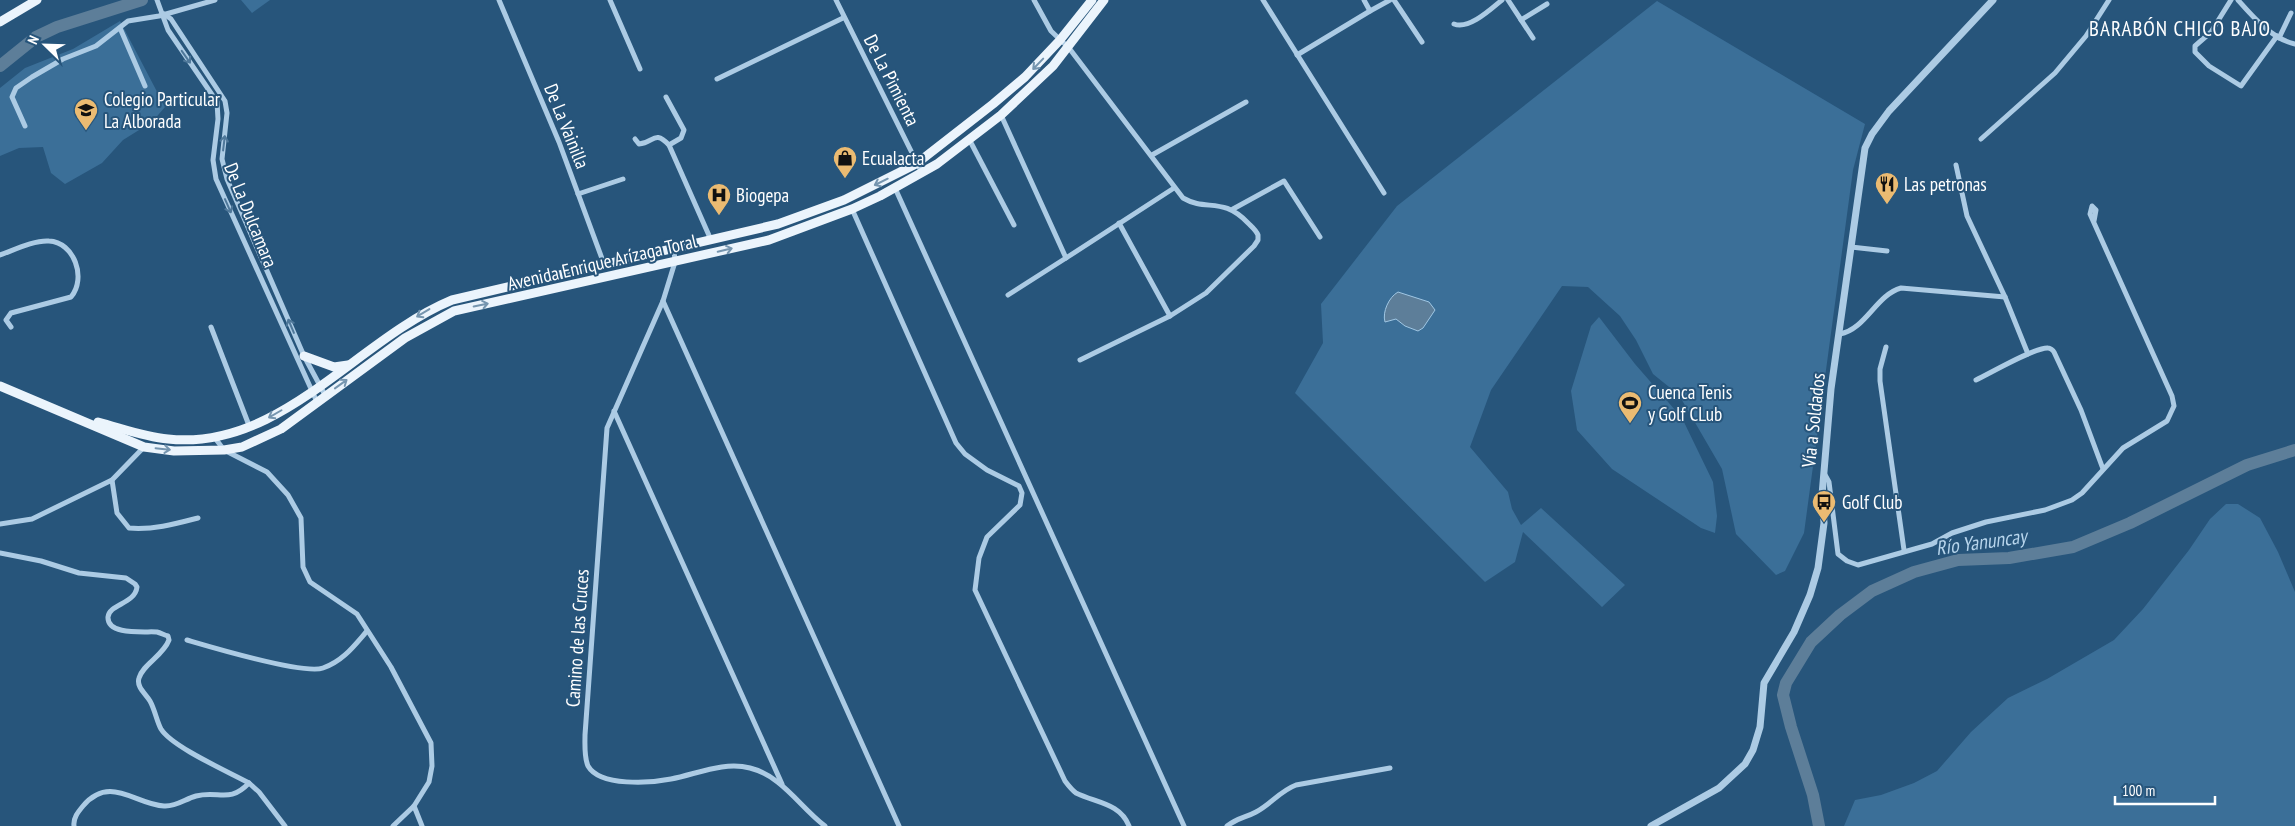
<svg xmlns="http://www.w3.org/2000/svg" width="2295" height="826" font-family="'PT Sans Narrow',sans-serif">
<style>
.green{fill:#3b6f98}
.water{fill:#5d7e99;stroke:#a0c7e4}
.lines{fill:none;stroke-linecap:round;stroke-linejoin:round}
.river{stroke:#5d7e99;stroke-width:12}
.minor{stroke:#accbe4;stroke-width:5}
.tertiary{stroke:#accbe4;stroke-width:7}
.primary{stroke:#ebf4fc;stroke-width:9}
.oneway{stroke:#4f789a}
.oneway2{stroke:#7595af}
.labels{text-anchor:middle;dominant-baseline:central;stroke-width:4;stroke-linejoin:round;paint-order:stroke}
.street-label{font-size:19px;fill:#fff;stroke:#27557b}
.poi-label{font-size:19px;fill:#fff;stroke:#27557b;text-anchor:start}
.water-label{font-size:20px;font-style:italic;fill:#b7d5ec;stroke:#27557b}
.quarter-label{font-size:21px;letter-spacing:1px;fill:#fff;stroke:#27557b}
</style>
<rect width="100%" height="100%" fill="#27557b"/>
<g class="green">
<polygon points="241,0 270,0 252,13"/>
<polygon points="1657,1 1865,124 1853,170 1804,533 1785,571 1776,575 1736,534 1722,469 1679,395 1653,374 1636,340 1620,316 1588,287 1562,286 1491,390 1470,447 1508,492 1512,509 1521,525 1541,508 1625,585 1602,607 1523,532 1515,562 1485,582 1295,393 1323,343 1321,304 1397,206"/>
<polygon points="120,21 165,107 152,122 123,140 102,163 65,184 51,173 43,147 19,148 0,156 0,88 25,68 73,49"/>
<polygon points="1599,317 1635,364 1682,418 1713,482 1717,516 1715,533 1701,528 1612,469 1577,430 1571,391 1591,326"/>
<polygon points="2226,504 2238,504 2260,518 2278,552 2295,592 2295,826 1844,826 1855,800 1881,795 1914,783 1937,771 1971,732 2008,698 2047,679 2114,640 2143,609 2189,550 2210,519"/>
</g>
<path class="water" d="M1398 292 1429 302 1435 310 1423 328 1418 331 1405 326 1396 319 1385 322C1382 312 1389 297 1398 292Z"/>
<g class="lines">
<g class="river">
<polyline points="0,66 36,37 57,27 142,0"/>
<polyline points="1819,826 1813,795 1791,727 1783,695 1786,683 1811,642 1840,615 1872,591 1914,572 1958,560 2009,558 2073,547 2130,523 2247,465 2295,450"/>
</g>
<g class="minor">
<polyline points="157,0 168,30 217,102 218,119 213,160 216,179 317,402"/>
<polyline points="499,0 559,142 604,264"/>
<polyline points="610,0 640,69"/>
<polyline points="836,0 922,173"/>
<path d="M1034 0 1051 31 1069 48 1183 198C1207 212 1222 196 1248 223 1252 227 1256 230 1258 235V240L1254 246 1206 293 1170 316 1080 360"/>
<polyline points="1263,0 1384,193"/>
<polyline points="1364,0 1370,11 1390,0"/>
<polyline points="1394,0 1422,42"/>
<polyline points="1508,0 1533,38"/>
<polyline points="2231,0 2211,32 2195,46 2195,52 2209,66 2241,86 2277,36"/>
<path d="M2238 0C2253 17 2272 39 2295 44"/>
<polyline points="164,14 171,19 225,101 227,113 222,159 227,179 304,356 325,395"/>
<polyline points="1521,20 1547,4"/>
<path d="M1454 24C1469 30 1491 9 1502 0"/>
<polyline points="120,28 145,86"/>
<polyline points="2279,38 2291,13"/>
<polyline points="1297,55 1370,11"/>
<polyline points="717,79 843,18"/>
<polyline points="666,97 684,130 681,138 669,145"/>
<polyline points="1001,115 1066,258 1008,295"/>
<polyline points="25,126 12,97 16,88 32,77 63,59 96,46 128,21 159,16 215,0"/>
<path d="M635 139 639 144C654 143 654 129 669 145L711 240"/>
<polyline points="969,139 1014,225"/>
<polyline points="1981,139 2055,73 2086,36 2109,0"/>
<polyline points="1152,155 1246,102"/>
<polyline points="1956,165 1967,216 2005,297 2028,354"/>
<polyline points="895,188 1184,826"/>
<polyline points="578,194 623,179"/>
<path d="M852 209 956 443 965 454 987 470 1019 486 1022 493 1020 505 987 537 979 558 975 590 1065 781C1068 785 1072 790 1076 793 1096 803 1120 803 1129 826"/>
<polyline points="1233,209 1284,181 1320,237"/>
<polyline points="1119,223 1170,316"/>
<polyline points="1851,247 1887,251"/>
<path d="M674 249 675 262 663 301 607 428 585 735C585 744 584 757 588 766 600 787 651 783 671 779 697 774 724 761 750 768 782 776 800 807 825 826"/>
<path d="M0 255C14 250 34 240 49 241 74 242 87 278 71 297L11 313 6 320 11 327"/>
<polyline points="1066,258 1174,188"/>
<polyline points="663,301 899,826"/>
<polyline points="211,327 250,428"/>
<path d="M1840 334C1866 329 1876 295 1901 288L2005 297"/>
<polyline points="1886,347 1880,369 1880,381 1904,550"/>
<path d="M1976 380C1989 374 2035 347 2048 348 2050 348 2053 350 2054 352L2081 410 2103 469"/>
<polyline points="614,411 782,784"/>
<polyline points="215,438 224,450 267,472 288,495 301,518 303,567 310,582 357,614 391,667 431,743 432,766 429,782 414,806 393,826"/>
<polyline points="1824,473 1829,482 1838,554 1847,561 1858,565 1932,544 1952,533 1986,522 2045,510 2072,500 2082,493 2123,448 2167,421 2174,406 2172,396 2090,214 2092,206 2096,210 2094,221"/>
<path d="M112 480 117 513 129 528C153 530 175 524 198 518"/>
<polyline points="0,524 32,519 112,480 144,447"/>
<path d="M0 553 41 561 79 573 126 578 135 584 137 587C135 604 109 604 108 617 107 636 146 631 157 632 161 633 164 635 168 636L169 640C163 656 143 664 139 678 136 687 146 694 150 701 155 710 157 722 161 729 172 747 229 772 249 783L259 792 285 826"/>
<path d="M187 640C211 647 304 675 323 668 343 661 354 646 367 631"/>
<polyline points="414,806 422,826"/>
<path d="M74 826C73 818 78 812 83 806 110 774 136 805 164 806 176 807 185 799 196 796 219 790 229 804 249 783"/>
<path d="M1227 826C1239 817 1245 818 1256 812 1271 804 1280 791 1296 785L1390 768"/>
</g>
<polyline class="tertiary" points="1651,826 1719,788 1745,764 1753,750 1760,727 1764,683 1794,632 1810,595 1818,568 1824,523 1822,495 1831,389 1865,148 1872,134 1889,111 1993,0"/>
<g class="primary">
<polyline points="0,22 37,0"/>
<polyline points="304,356 334,367 348,365"/>
<polyline points="0,386 144,447 174,451 224,450 242,447 281,429 405,338 454,311 769,240 852,209 880,196 937,164 1001,115 1053,66 1104,0"/>
<path d="M98 422C121 428 144 437 168 439 281 451 356 340 452 300L778 224 844 200 916 164 993 104 1025 77 1060 40 1092 0"/>
</g>
</g>
<defs><path id="oneway-shaft" d="M-6 0H5M1.5-3L5.5 0L1.5 3" fill="none" stroke-width="1.6" stroke-linecap="round" stroke-linejoin="round" transform="scale(1.25)"/></defs>
<g class="oneway">
<use href="#oneway-shaft" transform="translate(186 57) rotate(55)"/>
<use href="#oneway-shaft" transform="translate(224 143) rotate(-83)"/>
<use href="#oneway-shaft" transform="translate(228 206) rotate(66)"/>
<use href="#oneway-shaft" transform="translate(291 326) rotate(-113)"/>
</g>
<g class="oneway2">
<use href="#oneway-shaft" transform="translate(1038 64) rotate(134)"/>
<use href="#oneway-shaft" transform="translate(881 182) rotate(154)"/>
<use href="#oneway-shaft" transform="translate(725 250) rotate(-13)"/>
<use href="#oneway-shaft" transform="translate(481 305) rotate(-12)"/>
<use href="#oneway-shaft" transform="translate(423 313) rotate(149)"/>
<use href="#oneway-shaft" transform="translate(341 384) rotate(-36)"/>
<use href="#oneway-shaft" transform="translate(275 414) rotate(150)"/>
<use href="#oneway-shaft" transform="translate(163 449) rotate(6)"/>
</g>
<defs>
<g id="school-pin" transform="scale(1.25)"><path d="M0 17L-7.5 6A9.5 9.5 0 1 1 7.5 6Z" fill="#ebbb72" stroke="#27557b"/><path d="M0-5L7-2L0 1L-7-2ZM-4 1L0 2.5L4 1V4Q0 6-4 4Z" fill="#111"/></g>
<g id="shop-pin" transform="scale(1.25)"><path d="M0 17L-7.5 6A9.5 9.5 0 1 1 7.5 6Z" fill="#ebbb72" stroke="#27557b"/><path d="M-5-2.5h2.3a2.7 3.5 0 0 1 5.4 0H5L5.5 6h-11ZM-1.5-2.5h3a1.5 2.3 0 0 0-3 0Z" fill="#111"/></g>
<g id="restaurant-pin" transform="scale(1.25)"><path d="M0 17L-7.5 6A9.5 9.5 0 1 1 7.5 6Z" fill="#ebbb72" stroke="#27557b"/><path d="M-5-6h1v4h1v-4h1v4h1v-4h1v5L-1.5 .5V6h-2V.5L-5-1ZM5-6V6H3V1.5H1.5Q1.5-4 5-6Z" fill="#111"/></g>
<g id="hospital-pin" transform="scale(1.25)"><path d="M0 17L-7.5 6A9.5 9.5 0 1 1 7.5 6Z" fill="#ebbb72" stroke="#27557b"/><path d="M-5-5h3v3.5h4V-5h3V5h-3V1.5h-4V5h-3Z" fill="#111"/></g>
<g id="stadium-pin" transform="scale(1.25)"><path d="M0 17L-7.5 6A9.5 9.5 0 1 1 7.5 6Z" fill="#ebbb72" stroke="#27557b"/><path d="M0-5a6.5 5 0 1 0 0 10a6.5 5 0 1 0 0-10ZM-3.5-1.8h7v3.6h-7Z" fill="#111"/></g>
<g id="bus-pin" transform="scale(1.25)"><path d="M0 17L-7.5 6A9.5 9.5 0 1 1 7.5 6Z" fill="#ebbb72" stroke="#27557b"/><path d="M-5-6H5V4H4V6H2V4H-2V6H-4V4H-5ZM-3.5-4V0h7V-4ZM-3.5 1.2v1.5H-2V1.2ZM2 1.2v1.5H3.5V1.2Z" fill="#111"/></g>
</defs>
<g fill-rule="evenodd">
<use href="#school-pin" x="86" y="110"/>
<use href="#shop-pin" x="845" y="158"/>
<use href="#restaurant-pin" x="1887" y="184"/>
<use href="#hospital-pin" x="719" y="195"/>
<use href="#stadium-pin" x="1630" y="403"/>
<use href="#bus-pin" x="1824" y="502"/>
</g>
<g class="labels">
<g class="street-label">
<text transform="translate(892 80) rotate(63)">De La Pimienta</text>
<text transform="translate(567 126) rotate(68)">De La Vainilla</text>
<text transform="translate(251 215) rotate(68)">De La Dulcamara</text>
<text transform="translate(602 262) rotate(-13)">Avenida Enrique Arízaga Toral</text>
<text transform="translate(1813 420) rotate(-84)">Vía a Soldados</text>
<text transform="translate(577 638) rotate(-86)">Camino de las Cruces</text>
</g>
<g class="poi-label">
<text x="104" y="99">Colegio Particular<tspan x="104" dy="22">La Alborada</tspan></text>
<text x="862" y="158">Ecualacta</text>
<text x="1904" y="184">Las petronas</text>
<text x="736" y="195">Biogepa</text>
<text x="1648" y="392">Cuenca Tenis<tspan x="1648" dy="22">y Golf CLub</tspan></text>
<text x="1842" y="502">Golf Club</text>
</g>
<g class="water-label">
<text transform="translate(1981 542) rotate(-8)">Río Yanuncay</text>
</g>
<g class="quarter-label">
<text x="2180" y="28">BARABÓN CHICO BAJO</text>
</g>
</g>
<g transform="translate(45 45) rotate(293)" stroke="#27557b" stroke-width="4" paint-order="stroke">
<path d="M0-4L9 19L0 12L-9 19Z" fill="#ffffff"/>
<text y="-8" font-size="14" font-weight="bold" text-anchor="middle" fill="#ffffff">N</text>
</g>
<path d="M2115 796v8h100v-8" fill="none" stroke="#ffffff" stroke-width="2.5"/>
<text x="2122" y="796" font-size="15" fill="#ffffff" stroke="#27557b" stroke-width="4" paint-order="stroke">100 m</text>
</svg>
